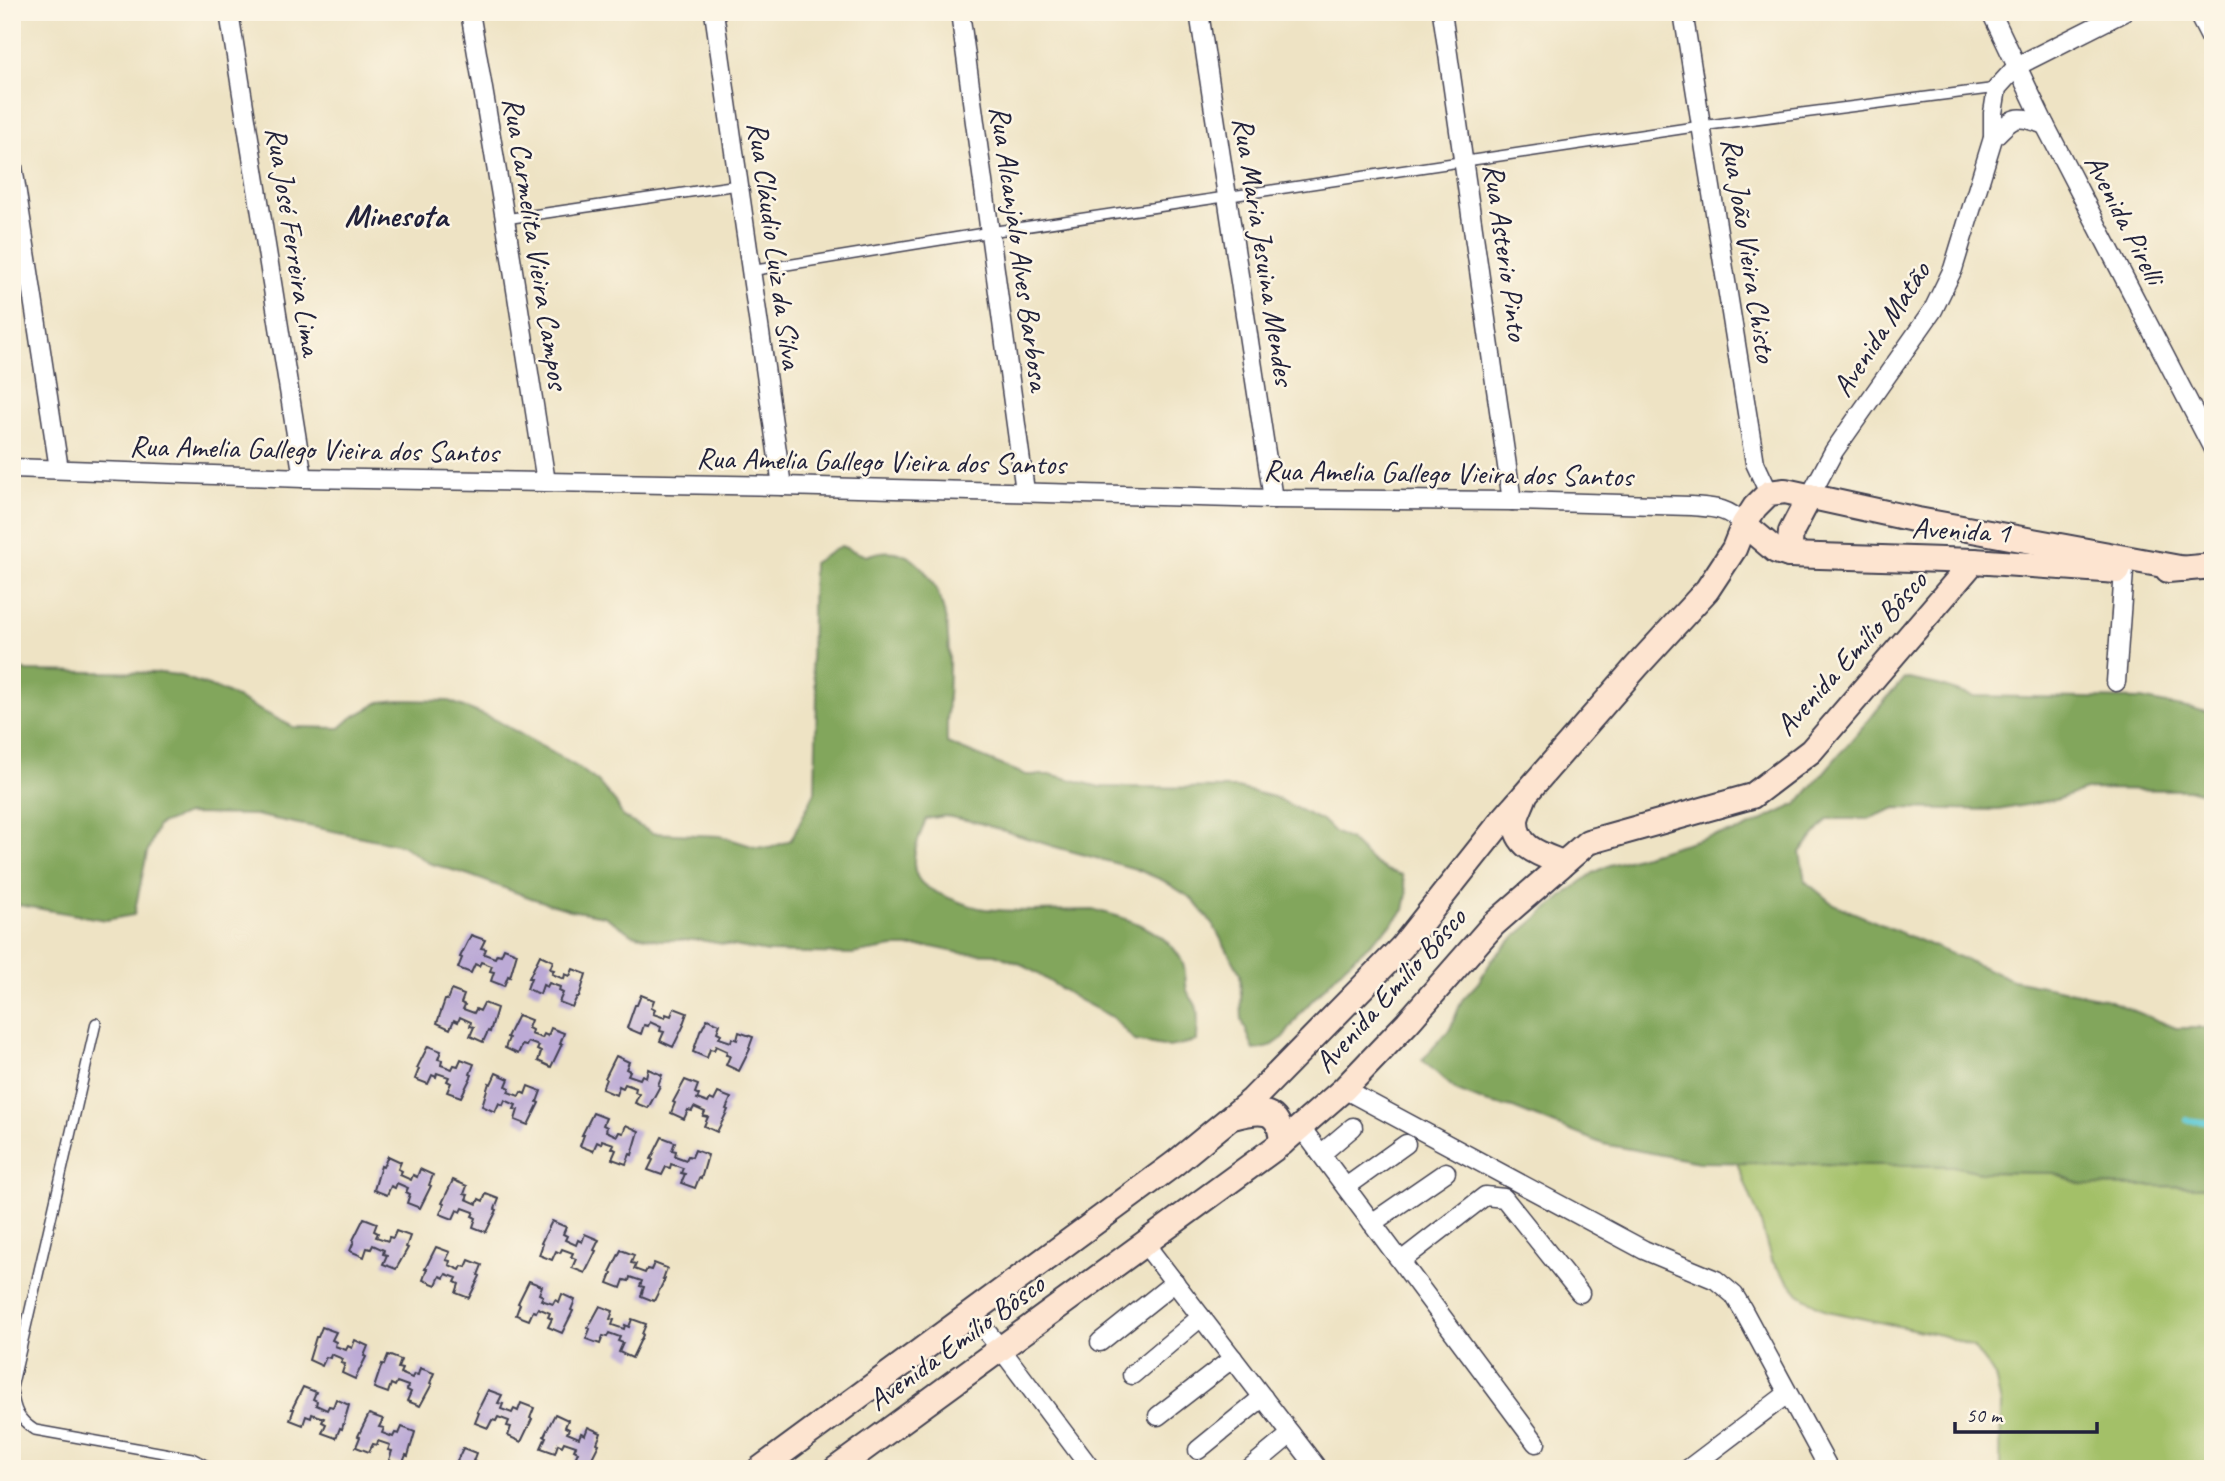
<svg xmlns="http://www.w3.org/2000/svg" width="2225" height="1481" font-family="Caveat,sans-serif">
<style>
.green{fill:#a3c067;stroke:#627151;stroke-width:2}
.forest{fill:#82a65c;stroke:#52644c;stroke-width:2}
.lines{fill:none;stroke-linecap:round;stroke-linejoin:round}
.stream{stroke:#5ecad6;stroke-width:6}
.building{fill:#bcaad6}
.lane-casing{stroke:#413f50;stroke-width:12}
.street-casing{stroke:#413f50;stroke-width:21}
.secondary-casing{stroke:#413f50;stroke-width:28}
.lane{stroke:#fff;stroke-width:9}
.street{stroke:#fff;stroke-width:18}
.secondary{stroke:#fde4d0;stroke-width:24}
.labels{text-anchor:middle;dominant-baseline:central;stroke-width:5;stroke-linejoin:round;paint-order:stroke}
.street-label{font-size:30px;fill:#22223b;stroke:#fcf5e5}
.neighbourhood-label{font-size:32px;font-weight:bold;fill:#22223b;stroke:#fcf5e5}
</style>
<rect width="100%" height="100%" fill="#fcf5e5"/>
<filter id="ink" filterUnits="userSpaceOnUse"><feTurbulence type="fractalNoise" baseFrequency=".0143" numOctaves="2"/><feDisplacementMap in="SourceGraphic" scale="14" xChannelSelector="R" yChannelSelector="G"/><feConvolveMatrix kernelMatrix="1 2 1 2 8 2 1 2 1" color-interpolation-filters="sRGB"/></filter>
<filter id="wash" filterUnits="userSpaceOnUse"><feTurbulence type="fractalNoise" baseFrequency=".00686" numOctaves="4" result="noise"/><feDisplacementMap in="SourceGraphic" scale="28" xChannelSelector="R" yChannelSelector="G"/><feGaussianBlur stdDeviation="1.57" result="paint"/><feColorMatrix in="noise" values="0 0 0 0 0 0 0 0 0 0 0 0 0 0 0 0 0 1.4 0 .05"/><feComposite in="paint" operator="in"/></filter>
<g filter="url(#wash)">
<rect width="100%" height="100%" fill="#eee3c4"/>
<polygon class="green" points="1737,1163 1953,1166 1981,1172 2055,1173 2083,1185 2213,1187 2213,1469 2000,1469 2001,1404 1995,1376 1973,1347 1945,1336 1827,1311 1799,1294 1771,1260 1760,1220"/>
<g class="forest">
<path d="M841 546 866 556C887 548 904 550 920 566 963 611 945 687 947 743L1026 775H1053L1100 787 1237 788 1274 797 1324 822 1334 832 1350 840 1373 862 1386 870 1402 875 1407 894 1404 910 1393 923 1345 966 1302 1011 1284 1037 1270 1047 1254 1050 1242 1020 1240 973 1212 923 1191 898 1162 880 1136 869 1052 846 976 822 945 816 926 819C920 836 906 863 920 881 928 892 971 907 985 909 1020 913 1058 910 1093 910 1124 916 1171 932 1183 964 1186 972 1185 982 1187 990 1189 997 1196 1002 1197 1009 1199 1019 1197 1031 1197 1041L1169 1047 1135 1041 1112 1017 1079 1000 1023 965 995 954 960 953 932 947H893L852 954 768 952 700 940H660L632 934 604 916 570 910 531 898 469 875 429 863 401 845 255 815 187 814 158 825 147 853 134 915 106 920 12 904V666L27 671 162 673 178 675 225 692 293 727 340 728 351 718 380 702 399 700 449 701 496 720 579 768 598 782 616 803 623 817 652 833 720 836 755 847 770 848 791 840 815 792 817 693 811 665 813 563Z"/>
<polygon points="1904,678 1938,685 1972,696 2141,699 2213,713 2213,795 2191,790 2089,789 2055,800 1998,810 1896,808 1868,819 1828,819 1800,852 1805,881 1833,904 2013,980 2103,998 2176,1028 2213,1028 2213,1187 2083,1185 2055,1173 1981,1172 1953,1166 1699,1162 1603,1144 1513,1108 1485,1102 1457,1091 1422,1060 1450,1029 1462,1000 1478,983 1492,960 1508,943 1569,891 1593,873 1610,865 1710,836 1740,831 1797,804"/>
</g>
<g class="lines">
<polyline class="stream" points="2187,1120 2213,1123"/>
</g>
<g id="blocks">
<g class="building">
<polygon points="471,935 485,940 481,948 486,949 484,954 495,958 497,954 501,955 504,948 517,953 510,977 508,976 504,986 491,981 494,972 490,971 492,966 481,962 479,966 475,964 471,973 458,968 462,958 460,957"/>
<polygon points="540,955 553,961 550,969 554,970 552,974 564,979 565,974 570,976 573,969 586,974 579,997 577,997 572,1007 559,1002 563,993 559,991 560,987 549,983 547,987 543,985 540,994 527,989 531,978 529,978"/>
<polygon points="451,990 464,995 461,1003 465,1005 463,1009 474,1013 476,1009 480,1011 484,1003 497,1008 490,1032 488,1031 483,1042 470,1036 474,1027 470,1026 471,1022 460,1017 458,1022 454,1020 450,1029 437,1023 445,1000 447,1000"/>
<polygon points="641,995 654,1000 651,1008 655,1010 653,1014 665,1018 666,1014 671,1016 674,1008 687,1013 683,1024 684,1025 673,1047 660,1041 664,1032 660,1031 661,1027 650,1022 648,1026 644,1025 641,1034 627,1028 635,1005 637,1005"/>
<polygon points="518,1015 531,1020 528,1028 532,1030 531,1034 542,1038 544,1034 548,1036 551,1028 564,1033 560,1044 562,1044 551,1067 538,1061 541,1052 537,1050 539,1046 528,1042 526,1046 522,1045 518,1054 505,1048 509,1038 507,1037"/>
<polygon points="707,1019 720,1024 717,1032 721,1034 719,1038 731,1042 732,1038 737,1040 739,1032 753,1037 749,1048 750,1049 739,1071 726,1065 730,1056 726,1055 727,1051 716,1046 714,1050 710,1049 707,1058 693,1052 701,1029 702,1029"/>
<polygon points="428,1046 441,1051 438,1059 442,1060 441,1065 452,1069 454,1065 458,1066 461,1059 474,1064 470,1074 472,1075 461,1097 447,1092 451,1083 447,1081 449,1077 437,1073 436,1077 432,1075 428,1084 415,1079 419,1069 417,1068"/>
<polygon points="616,1056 629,1062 626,1069 630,1071 628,1075 640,1079 642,1075 646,1077 648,1069 662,1075 658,1085 660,1086 648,1108 635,1103 639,1094 635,1092 636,1088 625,1084 623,1088 619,1086 616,1095 602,1089 606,1079 605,1078"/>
<polygon points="496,1073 509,1079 506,1086 510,1088 508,1092 519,1096 521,1092 525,1094 528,1086 541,1091 537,1102 539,1103 528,1125 515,1120 518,1110 514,1109 516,1105 505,1100 503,1105 499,1103 495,1112 482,1106 489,1083 491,1084"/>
<polygon points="685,1080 698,1085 695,1093 699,1095 697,1099 708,1103 710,1099 714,1101 718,1093 731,1098 726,1109 728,1110 717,1132 704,1126 708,1117 703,1116 705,1112 694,1107 692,1111 688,1110 684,1119 671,1113 675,1103 673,1102"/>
<polygon points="593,1113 606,1118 603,1125 607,1127 606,1131 617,1136 619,1132 623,1133 626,1125 639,1131 632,1155 630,1154 626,1164 612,1159 616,1150 612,1148 614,1144 602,1140 601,1144 597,1142 593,1151 580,1146 584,1135 582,1135"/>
<polygon points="662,1137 675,1142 672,1150 676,1151 675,1156 686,1160 688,1156 692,1157 695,1150 708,1155 701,1179 699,1178 695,1188 681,1183 685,1174 681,1173 683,1168 671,1164 670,1168 666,1167 662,1175 648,1170 653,1160 651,1159"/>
<polygon points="388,1156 401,1162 398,1169 402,1171 400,1175 411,1180 413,1175 417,1177 420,1169 433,1175 429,1185 431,1186 420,1208 407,1203 410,1194 406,1192 408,1188 397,1183 395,1188 391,1186 387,1195 374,1190 381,1166 383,1167"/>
<polygon points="453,1180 467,1186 464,1194 468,1195 466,1199 477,1204 479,1199 483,1201 486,1194 499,1199 495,1209 497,1210 486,1232 473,1227 476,1218 472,1216 474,1212 463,1208 461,1212 457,1210 453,1219 440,1214 444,1204 442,1203"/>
<polygon points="364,1218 377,1223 374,1231 378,1233 376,1237 388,1241 389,1237 393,1238 396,1231 410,1236 406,1247 408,1248 396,1269 383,1264 387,1255 383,1254 384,1250 373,1245 371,1249 367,1248 364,1257 350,1251 354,1241 353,1240"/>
<polygon points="552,1221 566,1227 563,1234 567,1236 565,1240 576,1245 578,1240 582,1242 585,1234 599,1240 594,1250 596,1251 585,1273 572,1268 576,1259 571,1257 573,1253 562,1249 560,1253 556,1251 552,1260 539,1255 543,1244 541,1243"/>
<polygon points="436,1247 450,1252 446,1260 450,1261 449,1265 460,1270 462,1266 466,1267 469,1260 482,1265 478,1275 480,1276 469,1298 456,1293 459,1284 455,1282 457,1278 446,1274 444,1278 440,1276 436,1285 423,1280 427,1269 425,1269"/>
<polygon points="621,1250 634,1255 631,1263 636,1264 634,1269 645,1273 647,1269 651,1270 654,1263 667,1268 663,1279 665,1279 654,1301 641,1296 644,1287 640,1286 642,1281 630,1277 629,1281 624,1280 621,1288 608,1283 612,1273 610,1272"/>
<polygon points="529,1281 542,1286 539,1294 543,1296 541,1300 553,1304 555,1300 559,1302 562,1294 575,1300 571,1310 573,1311 562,1333 548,1327 552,1319 548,1317 550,1313 538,1308 536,1312 533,1311 529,1320 516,1315 520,1304 518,1303"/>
<polygon points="600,1306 613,1311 610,1319 614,1320 612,1325 624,1329 625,1325 629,1327 632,1319 646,1324 642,1334 643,1335 632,1358 619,1352 623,1343 618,1341 620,1337 609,1333 607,1337 603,1336 600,1344 586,1339 590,1329 588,1328"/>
<polygon points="322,1327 336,1332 332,1340 336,1342 335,1346 346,1350 348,1346 352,1348 355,1340 368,1346 364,1356 366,1357 355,1379 342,1373 345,1364 341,1363 343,1359 331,1354 330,1358 326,1357 322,1366 309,1360 316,1337 318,1337"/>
<polygon points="388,1355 401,1360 398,1368 402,1369 400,1373 412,1378 414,1374 418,1375 420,1368 434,1373 430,1383 432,1384 420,1406 407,1401 411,1392 407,1390 408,1386 397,1382 395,1386 391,1384 388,1393 374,1388 382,1364 384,1365"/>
<polygon points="303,1387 316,1392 313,1399 317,1401 316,1405 327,1410 329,1406 333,1407 336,1399 349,1405 342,1429 340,1428 336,1438 322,1433 326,1424 322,1422 324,1418 312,1414 311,1418 306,1416 303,1425 290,1420 294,1409 292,1409"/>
<polygon points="488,1390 502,1395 498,1403 503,1404 501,1409 512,1413 514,1409 518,1411 521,1403 534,1408 530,1418 532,1419 521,1442 508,1436 511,1427 507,1426 509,1421 498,1417 496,1421 492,1420 488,1428 475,1423 479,1413 477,1412"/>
<polygon points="369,1414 383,1419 379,1427 384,1428 382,1433 393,1437 395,1433 399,1434 402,1427 415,1432 408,1456 406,1455 402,1465 389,1460 392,1451 388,1450 390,1445 378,1441 377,1445 373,1444 369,1452 356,1447 360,1437 358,1436"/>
<polygon points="555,1414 568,1420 565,1427 569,1429 567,1433 579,1438 581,1433 585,1435 588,1427 601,1433 597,1443 599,1444 588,1466 574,1461 578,1452 574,1450 576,1446 564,1442 562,1446 558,1444 555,1453 541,1448 546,1437 544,1436"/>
<polygon points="463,1448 476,1453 473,1461 477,1463 476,1467 480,1469 453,1469"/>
</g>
</g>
</g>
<g filter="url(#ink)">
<use href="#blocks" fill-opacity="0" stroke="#413f50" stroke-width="2"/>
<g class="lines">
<g class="lane-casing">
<g id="lane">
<polyline points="505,219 738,185"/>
<polyline points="750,271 990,232 1701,126 1997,88"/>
<polyline points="12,1388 96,1023"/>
<path d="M12 1390C15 1410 18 1419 35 1430L192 1458 213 1469"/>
</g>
</g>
<g class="street-casing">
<g id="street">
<polyline points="229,12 303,478"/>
<polyline points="470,12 505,219 546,482"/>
<polyline points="714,12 782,486"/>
<polyline points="960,12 1025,491"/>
<polyline points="1199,12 1273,499"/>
<polyline points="1442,12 1512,501"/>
<polyline points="1683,12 1755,463 1769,493"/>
<polyline points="1991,12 2045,125 2213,449"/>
<polyline points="2197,12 2213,43"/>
<path d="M1993 138C2014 116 2015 114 2045 125"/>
<polyline points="12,160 59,469"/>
<path d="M12 468 303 478 782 486 1273 499 1512 501 1691 506C1715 508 1725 507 1744 524"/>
<polyline points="1810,496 1834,451 1933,310 1953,269 1993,138 1993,113 1997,88 2017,66 2124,12"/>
<polyline points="2116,682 2124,571"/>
<polyline points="1344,1089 1644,1250 1716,1280 1734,1295 1743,1310 1829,1469"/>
<polyline points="1300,1126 1536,1443"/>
<polyline points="1321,1154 1353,1127"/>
<polyline points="1346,1187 1406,1144"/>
<polyline points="1372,1223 1446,1172"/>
<polyline points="1145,1244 1318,1469"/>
<polyline points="1401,1261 1485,1196 1504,1198 1580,1293"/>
<polyline points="971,1313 1001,1349 1091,1469"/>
<polyline points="1100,1342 1175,1282"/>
<polyline points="1132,1375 1201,1317"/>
<polyline points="1158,1416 1233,1358"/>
<polyline points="1198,1450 1263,1397"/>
<polyline points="1249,1469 1291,1434"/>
<polyline points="1688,1469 1787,1394"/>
</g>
</g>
<g class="secondary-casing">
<g id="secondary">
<polyline points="1744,524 1776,551 1789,555 1974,561 2118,571"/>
<polyline points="1789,555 1791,532 1810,496"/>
<polyline points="2168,570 2213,566"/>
<path d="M1524 798C1522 804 1517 813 1516 820 1515 848 1542 855 1563 863"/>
<path d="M1233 1117C1262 1109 1280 1108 1282 1143"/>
<polyline points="760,1469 1174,1164 1252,1100 1402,947 1501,822 1637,666 1707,590 1734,549 1744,524 1755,507 1769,493 1785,491 1918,520 2185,569"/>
<polyline points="836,1469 1282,1143 1344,1089 1408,1022 1493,925 1588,842 1752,796 1811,751 1974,561"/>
</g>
</g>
<use href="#lane" class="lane"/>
<use href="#street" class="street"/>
<use href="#secondary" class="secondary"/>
</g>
</g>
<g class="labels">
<g class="street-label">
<text transform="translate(2125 219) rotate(63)">Avenida Pirelli</text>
<text transform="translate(294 241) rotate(81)">Rua José Ferreira Lima</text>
<text transform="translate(536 243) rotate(81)">Rua Carmelita Vieira Campos</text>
<text transform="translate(775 245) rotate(82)">Rua Cláudio Luiz da Silva</text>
<text transform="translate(1020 248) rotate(82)">Rua Alcanjalo Alves Barbosa</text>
<text transform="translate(1749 250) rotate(81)">Rua João Vieira Chisto</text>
<text transform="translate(1264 251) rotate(81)">Rua Maria Jesuina Mendes</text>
<text transform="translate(1506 252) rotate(82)">Rua Asterio Pinto</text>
<text transform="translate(1881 329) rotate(-57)">Avenida Matão</text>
<text transform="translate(314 449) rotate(1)">Rua Amelia Gallego Vieira dos Santos</text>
<text transform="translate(881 461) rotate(1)">Rua Amelia Gallego Vieira dos Santos</text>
<text transform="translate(1448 473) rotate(1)">Rua Amelia Gallego Vieira dos Santos</text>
<text transform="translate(1961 530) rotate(3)">Avenida 1</text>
<text transform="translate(1851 653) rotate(-48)">Avenida Emílio Bôsco</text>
<text transform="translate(1390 990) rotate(-48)">Avenida Emílio Bôsco</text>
<text transform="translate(956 1342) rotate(-36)">Avenida Emílio Bôsco</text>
</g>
<g class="neighbourhood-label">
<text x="396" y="215">Minesota</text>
</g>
</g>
<rect width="2225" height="1481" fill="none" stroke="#fcf5e5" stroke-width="42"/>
<path d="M1955 1422v10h142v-10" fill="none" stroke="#22223b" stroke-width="3.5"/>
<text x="1966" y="1422" font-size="21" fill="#22223b" stroke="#fcf5e5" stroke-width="5" paint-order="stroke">50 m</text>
</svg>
